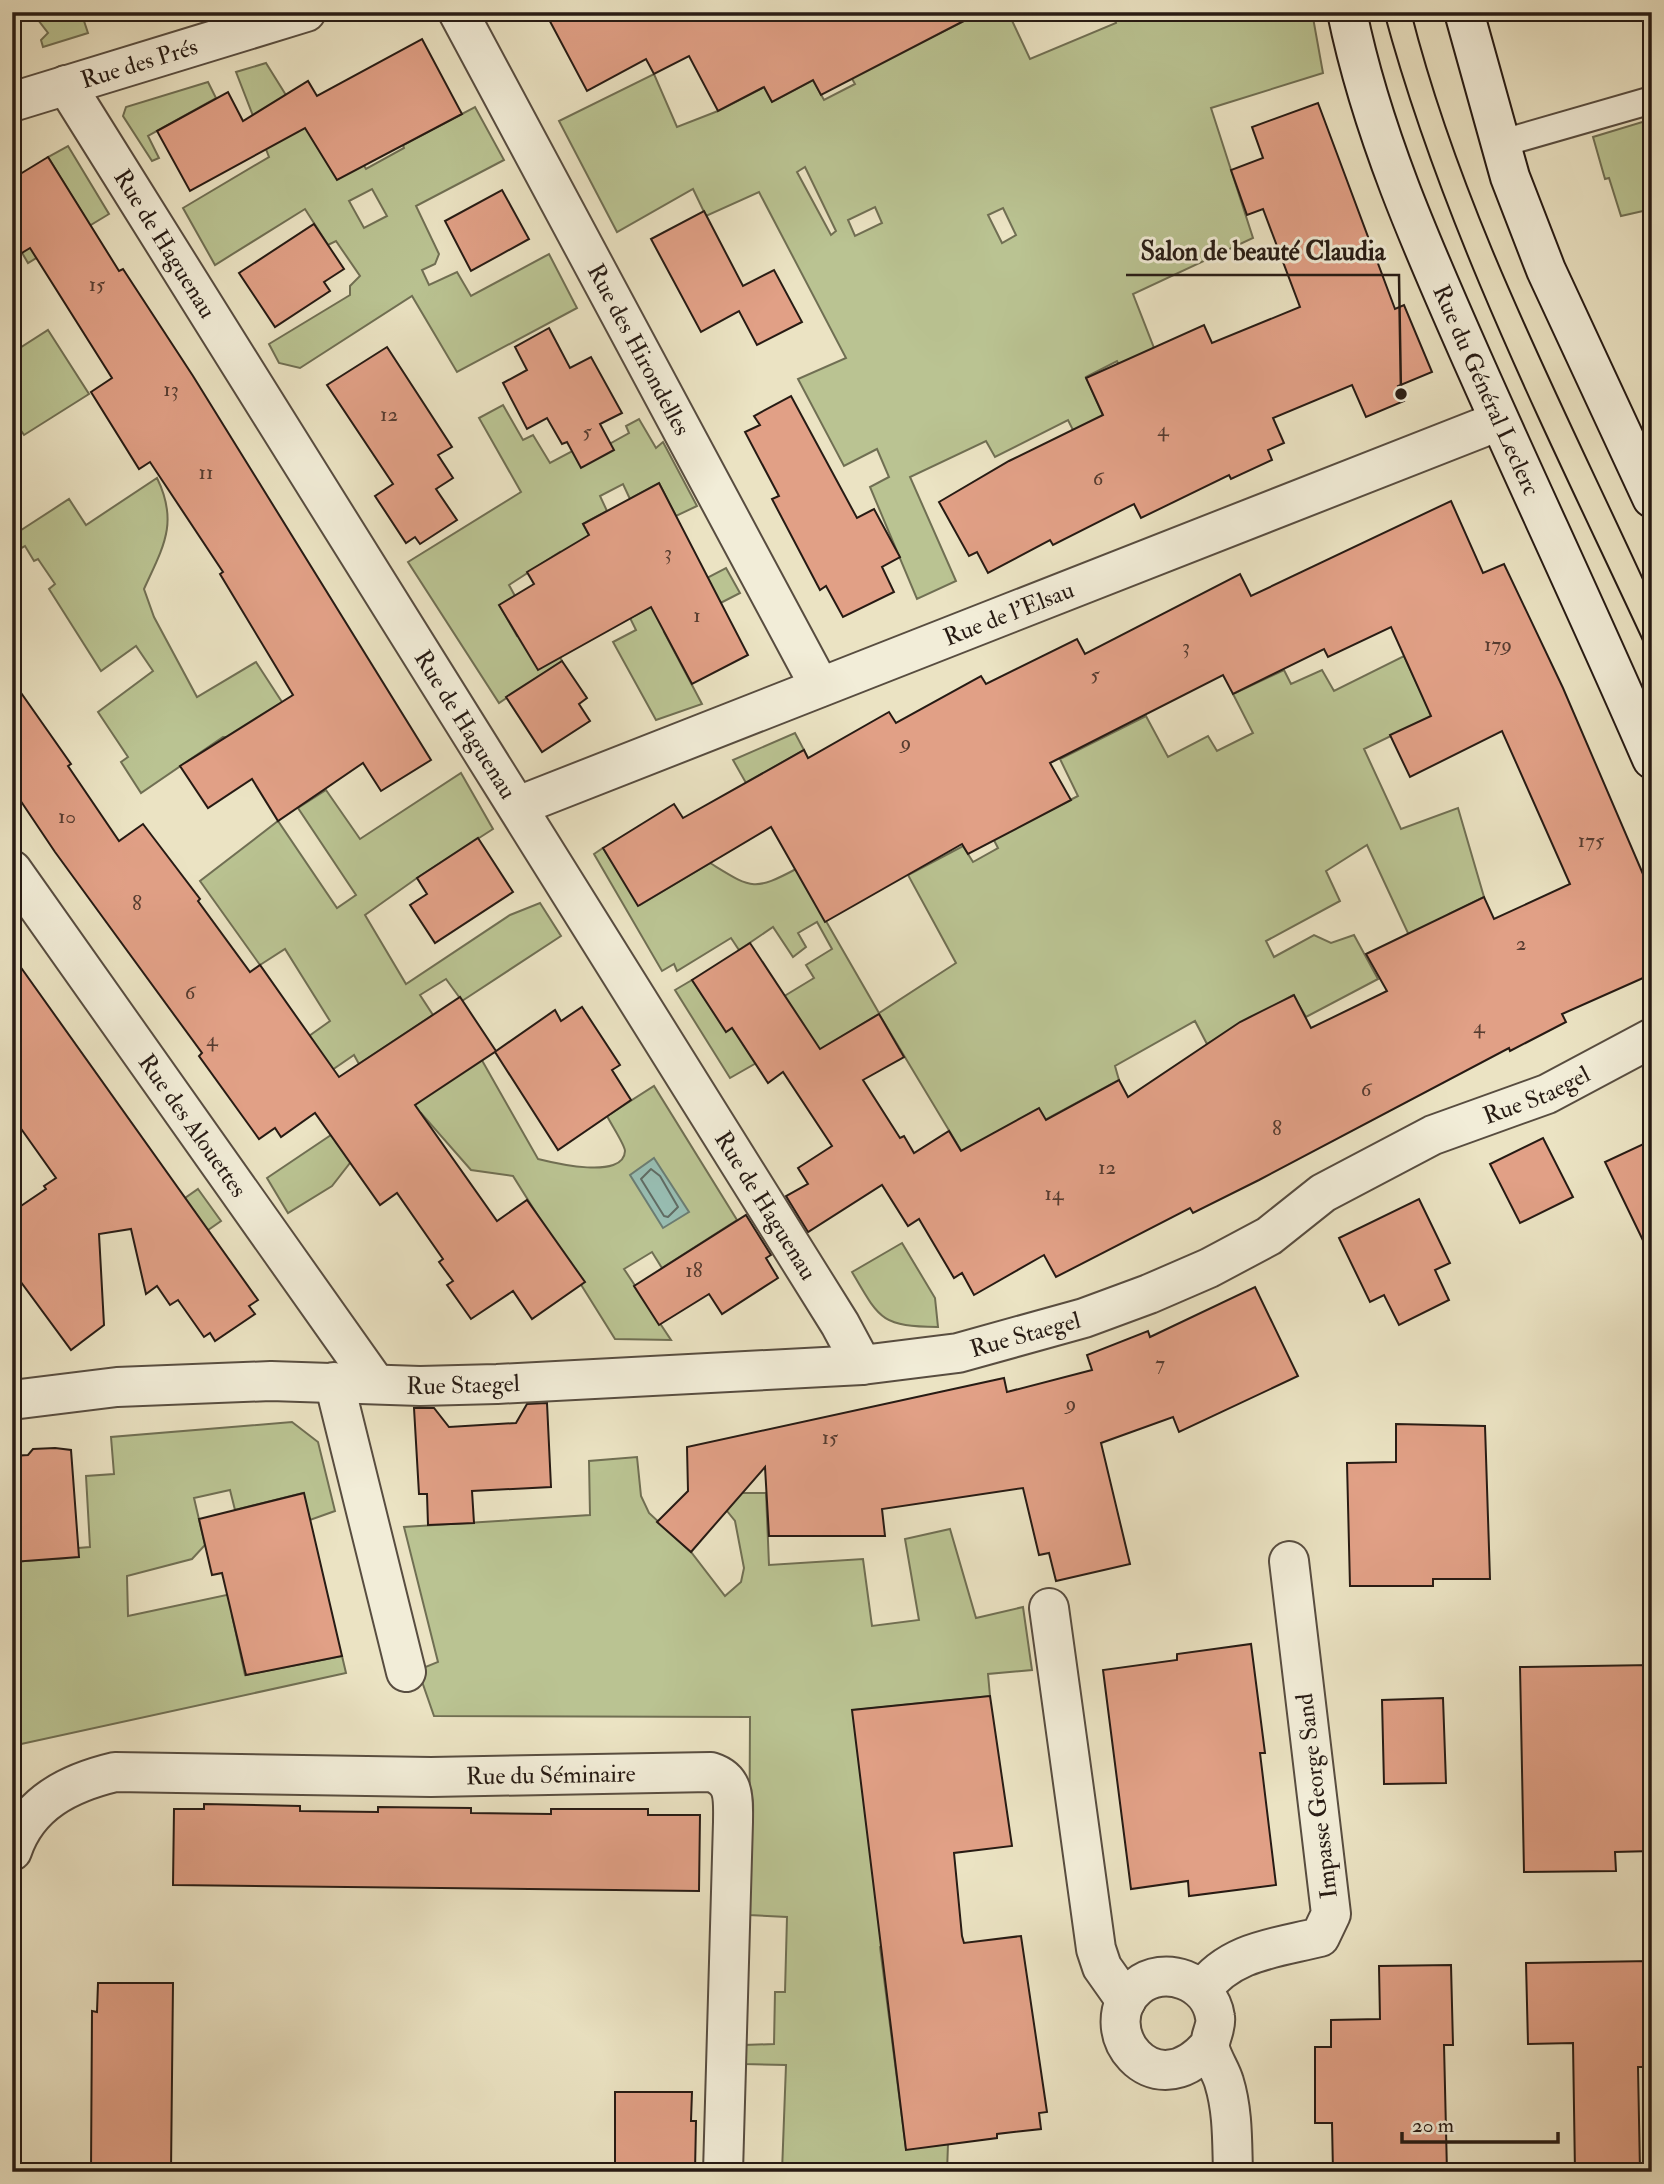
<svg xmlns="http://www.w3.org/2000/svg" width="1664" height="2184" font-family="'IM FELL Double Pica',serif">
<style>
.green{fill:#bac392;stroke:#706f53;stroke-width:2;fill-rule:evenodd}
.water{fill:#98beb3;stroke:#6b7d73;stroke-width:2}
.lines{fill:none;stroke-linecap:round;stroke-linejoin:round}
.shore{stroke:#606c64;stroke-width:2}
.building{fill:#e1a086;stroke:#271b14;stroke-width:2}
.lane-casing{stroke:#584d40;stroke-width:30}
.street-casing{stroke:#584d40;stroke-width:42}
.secondary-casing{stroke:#271b14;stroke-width:42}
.lane{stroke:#f2edd8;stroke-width:26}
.street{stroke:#f2edd8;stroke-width:38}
.secondary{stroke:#f2edd8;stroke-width:38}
.tram{stroke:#271b14;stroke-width:2}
.labels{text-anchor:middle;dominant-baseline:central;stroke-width:6;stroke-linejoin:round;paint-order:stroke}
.number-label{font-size:21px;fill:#563c30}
.street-label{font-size:24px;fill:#271b14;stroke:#f2edd8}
.leader{fill:none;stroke:#271b14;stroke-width:2.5}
.callout-dot{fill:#271b14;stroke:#f2edd8;stroke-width:2.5}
.callout-label{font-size:26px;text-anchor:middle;font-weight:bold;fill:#271b14;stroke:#f2edd8;stroke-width:6;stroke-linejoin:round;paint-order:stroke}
</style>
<rect width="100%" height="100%" fill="#ebe3c3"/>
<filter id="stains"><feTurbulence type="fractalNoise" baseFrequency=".00286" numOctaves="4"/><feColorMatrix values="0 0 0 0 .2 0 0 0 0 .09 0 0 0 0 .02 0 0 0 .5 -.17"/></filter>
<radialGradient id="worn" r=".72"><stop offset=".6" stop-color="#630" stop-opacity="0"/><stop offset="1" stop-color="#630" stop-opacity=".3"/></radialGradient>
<g class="green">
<polygon points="32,12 81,12 88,33 43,47 41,40 48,33"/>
<path d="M965 12H1008L1030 59 1116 23 1113 12H1312L1323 73 1211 108 1253 238 1133 294 1154 348 1130 388 1117 361 1086 377 1112 436 1083 450 1068 420 995 457 986 441 910 477 956 581 917 599 870 487 889 477 877 449 844 466 798 379 846 358 759 192 706 216 693 189 617 232 559 121 654 74 677 127 718 111 764 87 772 102 813 80 824 100 855 84 851 77 968 19ZM805 167 836 231 831 235 797 172ZM875 207 882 223 855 236 848 220ZM1003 208 1016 235 1002 243 988 215Z"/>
<path d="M266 63 337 177 363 164 366 169 404 148 403 145 475 107 504 160 416 206 439 254 435 264 422 270 429 285 457 272 471 296 549 254 577 308 457 372 412 296 300 368 279 363 269 344 350 295V286L360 276 336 241 328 245 305 209 215 265 183 208 269 157 236 72ZM372 189 387 216 364 228 349 201Z"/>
<polygon points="208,82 216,98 148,136 159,158 152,161 123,116 126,107"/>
<polygon points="1652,119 1652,209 1621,216 1609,178 1605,179 1593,137"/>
<polygon points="68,146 109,214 28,263 21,251 83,214 48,157"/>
<polygon points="48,330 89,394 24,435 12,417 12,353"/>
<polygon points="503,405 523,440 533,435 550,463 578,448 584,458 629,433 626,426 639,419 656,448 663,442 697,506 676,516 659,483 630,499 623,484 600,496 607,511 583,524 599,553 588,599 560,552 509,585 515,596 500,606 517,636 540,623 562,661 499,703 408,562 521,492 479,418"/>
<path d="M157 478C179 523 163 547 144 589L154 617 197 697 256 662 308 742 223 737 141 793 121 762 128 757 98 712 153 671 136 646 101 671 49 589 55 584 38 559 34 561 25 546 12 553V536L69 499 86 525Z"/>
<polygon points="726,568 740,593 664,632 702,704 656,720 613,642 636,630 630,618"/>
<path d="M1404 656 1432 716 1364 749 1401 829 1458 808 1484 897 1449 914 1459 936 1427 974 1367 845 1326 871 1340 901 1266 941 1274 957 1314 935 1331 943 1354 935 1378 979 1306 1017 1293 995 1207 1044 1195 1021 1115 1066 1119 1080 1045 1120 1038 1109 962 1152 879 1014 800 1062 788 1045 730 1078 675 990 692 980 727 1031 814 978 806 965 832 949 817 922 798 933 806 947 793 957 773 927 739 950 731 938 677 971 674 964 662 971 594 854 603 848 640 905 710 863C751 888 753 892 796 869L879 1013 956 963 908 875 963 846 973 862 998 848 977 807 1049 811 1078 796 1060 759 1146 716 1168 757 1208 736 1217 751 1253 733 1233 694 1284 670 1291 684 1322 670 1334 691Z"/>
<polygon points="795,733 804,750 746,783 733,760"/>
<polygon points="461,773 493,829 417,878 365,915 406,984 510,915 540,903 561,936 462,1001 446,979 420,995 433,1015 359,1064 354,1055 319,1079 295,1046 330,1021 285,949 260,965 200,881 278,821 337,908 356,895 298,808 326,790 360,839"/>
<path d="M471 1041 538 1159C554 1163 624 1180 625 1151 625 1145 611 1124 607 1116L654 1086 737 1220 662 1268 652 1252 624 1269 671 1340 615 1339 513 1176 471 1170 421 1113 350 1163 332 1186 288 1213 267 1178Z"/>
<polygon points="198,1189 221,1221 161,1263 148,1224"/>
<path d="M902 1243 935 1298 938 1327C881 1326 880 1320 852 1272Z"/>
<polygon points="292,1422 318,1442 335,1511 310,1520 303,1493 235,1510 230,1490 194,1498 205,1545 192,1559 127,1576 128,1616 320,1575 232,1615 245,1675 342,1656 346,1673 12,1746 12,1562 67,1558 78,1548 90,1547 86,1476 114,1474 111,1437"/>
<polygon points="637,1457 641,1496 649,1513 691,1552 725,1596 741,1582 744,1568 735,1521 727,1511 726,1493 766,1493 769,1565 863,1559 872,1626 919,1620 905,1539 950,1529 976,1618 1023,1607 1032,1670 988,1674 990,1696 853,1710 924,1941 880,1947 906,2149 948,2144 947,2172 782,2172 786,2065 744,2064 744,2045 774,2044 775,1992 785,1992 787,1917 749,1915 750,1717 434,1716 418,1670 438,1662 404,1527 590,1515 589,1461"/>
</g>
<polygon class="water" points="654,1158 689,1212 663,1228 630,1175"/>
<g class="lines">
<polygon class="shore" points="651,1169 660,1176 678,1207 668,1217 664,1216 641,1179"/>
</g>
<g class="building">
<polygon points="545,12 981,12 821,95 813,80 772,102 764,87 718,111 689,56 654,74 646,59 587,91"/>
<polygon points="422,39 462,114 337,180 305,128 190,191 157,131 228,92 243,121 308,81 317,96"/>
<polygon points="1318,103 1395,309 1404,305 1432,372 1398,386 1404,401 1366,417 1352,385 1273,418 1284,443 1268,450 1272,460 1231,479 1229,475 1141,518 1134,504 1053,545 1050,540 988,573 977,552 969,556 939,502 1009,461 1103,415 1086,378 1204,325 1212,343 1300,307 1263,209 1247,215 1231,170 1263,158 1252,127"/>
<polygon points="48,157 119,271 123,269 193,376 431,760 381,791 363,763 278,821 252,779 208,808 180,766 293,695 220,574 223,572 150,462 139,469 91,392 112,378 30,248 12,259 12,179"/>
<polygon points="502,190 529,239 471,271 445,221"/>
<polygon points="704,211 743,286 774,270 802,322 757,345 739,311 701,332 651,239"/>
<polygon points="314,224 344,269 324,282 330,291 275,327 239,273"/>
<polygon points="549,328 570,368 591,357 622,413 600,424 614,450 581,468 567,442 562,444 547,418 527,429 503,383 527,370 515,347"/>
<polygon points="387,347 452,447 438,455 453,478 436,489 457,520 420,544 415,537 406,543 375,496 393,484 327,385"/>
<polygon points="791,396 857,518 874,509 900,557 882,567 894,592 843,617 826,586 820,590 772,499 779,496 745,432 760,425 754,416"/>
<polygon points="659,483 748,655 692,684 651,607 538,670 499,605 534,584 527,572 589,535 583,524"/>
<polygon points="1451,501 1483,573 1504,564 1563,688 1652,895 1652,974 1562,1014 1566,1022 1510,1051 1509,1048 1259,1180 1193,1213 1190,1208 1056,1277 1044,1255 974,1295 962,1273 954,1278 919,1219 908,1226 882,1185 808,1232 786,1196 808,1184 798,1168 832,1146 783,1072 768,1083 732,1028 726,1032 692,980 750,943 820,1049 879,1014 904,1057 863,1080 900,1138 904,1136 914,1153 949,1131 961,1151 1039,1108 1046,1120 1119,1080 1128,1097 1240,1022 1294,995 1311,1028 1387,991 1366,954 1484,897 1494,919 1570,884 1502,731 1410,777 1390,735 1431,716 1391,627 1328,657 1324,649 1233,694 1223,675 1050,763 1071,800 968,854 962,844 825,922 771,827 638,906 603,848 674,804 683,818 804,750 808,758 889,712 896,723 981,676 986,684 1077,639 1085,654 1240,574 1251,596"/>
<polygon points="562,661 587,698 579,704 590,721 542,752 506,697"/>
<polygon points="12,680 71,764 68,766 119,841 143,824 200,899 198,901 250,972 260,965 339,1077 460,997 496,1051 555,1010 561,1021 582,1007 620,1065 612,1070 631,1100 558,1150 495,1052 415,1105 497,1221 527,1200 585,1282 532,1319 513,1291 471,1319 447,1285 453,1281 439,1262 443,1259 397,1193 380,1205 315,1113 281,1137 275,1128 259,1139 199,1056 202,1053 55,852 12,788"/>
<polygon points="478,838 513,892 435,943 410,905 427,894 417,878"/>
<polygon points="12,955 258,1300 249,1306 255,1314 215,1341 210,1333 204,1337 178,1300 170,1305 157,1286 146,1294 131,1229 99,1234 104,1325 71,1350 12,1270 12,1212 46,1189 44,1186 56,1178 12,1116"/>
<polygon points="1543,1138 1573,1197 1520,1223 1490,1164"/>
<polygon points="1652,1140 1652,1259 1605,1162"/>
<polygon points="1419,1199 1450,1263 1435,1270 1449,1300 1399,1325 1384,1295 1370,1302 1339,1238"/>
<polygon points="746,1215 771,1255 766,1258 778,1278 722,1314 709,1294 659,1325 634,1286"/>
<polygon points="1255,1287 1298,1376 1179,1432 1173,1417 1101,1443 1130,1564 1056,1581 1049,1553 1039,1555 1023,1488 882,1509 885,1536 769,1536 765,1467 691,1552 657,1522 688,1491 687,1447 1004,1378 1007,1392 1092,1370 1087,1355 1148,1331 1150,1337"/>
<polygon points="547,1403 551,1487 472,1491 474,1523 428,1525 427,1494 419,1494 414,1408 434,1408 449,1427 516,1423 527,1404"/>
<polygon points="1396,1424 1485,1426 1490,1579 1433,1579 1433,1586 1350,1586 1347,1463 1396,1462"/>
<polygon points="55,1448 71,1450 79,1557 12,1562 12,1456 28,1455 33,1449"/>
<polygon points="304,1493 342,1656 246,1675 222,1573 212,1575 199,1519"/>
<polygon points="1251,1644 1265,1753 1260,1753 1276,1885 1189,1896 1188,1881 1131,1889 1103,1670 1177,1660 1177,1654"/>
<polygon points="1652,1665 1652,1851 1615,1852 1616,1871 1524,1872 1520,1667"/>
<polygon points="990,1696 1012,1846 954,1853 962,1936 964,1943 1021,1936 1047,2112 1039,2113 1041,2129 997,2134 997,2138 906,2150 852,1710"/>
<polygon points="1443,1698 1446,1783 1384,1784 1382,1700"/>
<polygon points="204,1804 300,1806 300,1811 378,1812 378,1807 471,1808 471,1813 551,1814 551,1809 648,1809 648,1815 700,1815 699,1891 173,1885 174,1809 204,1809"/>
<polygon points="1652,1961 1652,2067 1638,2067 1640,2172 1575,2172 1573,2043 1528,2044 1526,1963"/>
<polygon points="1451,1965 1453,2045 1444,2045 1447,2172 1333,2172 1332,2123 1315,2123 1315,2047 1331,2047 1331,2020 1380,2019 1379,1966"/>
<polygon points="98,1983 173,1983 171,2172 91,2172 92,2011 97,2012"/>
<polygon points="615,2092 692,2092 691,2121 696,2121 695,2172 615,2172"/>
</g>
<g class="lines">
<g class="lane-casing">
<polyline id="lane" points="1499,144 1652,100"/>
</g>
<g class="street-casing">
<g id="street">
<path id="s1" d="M458 12 820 687"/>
<path id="s2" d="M66 85 840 1324 862 1365"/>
<path id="s3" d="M12 102 306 12"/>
<path id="s4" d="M518 806 1499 421"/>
<path id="s5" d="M12 870 375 1383"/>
<polyline points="334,1382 406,1672"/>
<path id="s6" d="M12 1400 117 1387 271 1381 420 1386 497 1384 862 1365 958 1353 1084 1318 1149 1294 1209 1268 1269 1236 1323 1193 1433 1135 1547 1094 1652 1038"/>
<polyline points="1049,1608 1096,1949 1102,1967 1126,2001"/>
<path id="s7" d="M12 1851C28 1803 69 1783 115 1772L431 1777 711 1772C736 1780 733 1800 733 1822L723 2172"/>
<path d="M1202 1990C1230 1951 1276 1948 1320 1937L1331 1914 1289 1561"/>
<path d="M1209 2046C1153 2111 1090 2027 1137 1987 1164 1964 1210 1981 1215 2017 1217 2027 1209 2038 1210 2048 1212 2059 1221 2071 1224 2082 1233 2111 1232 2142 1233 2172"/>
</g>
</g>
<g class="secondary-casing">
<g id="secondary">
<path id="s8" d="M1347 12C1372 134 1423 248 1473 361 1532 494 1594 625 1652 759"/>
<polyline points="1464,12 1510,177 1546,270 1652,498"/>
</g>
</g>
<use href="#lane" class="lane"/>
<use href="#street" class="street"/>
<use href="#secondary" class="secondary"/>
<g class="tram">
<path d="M1384 12C1445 238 1554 448 1652 660"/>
<path d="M1411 12C1463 217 1565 408 1652 599"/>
</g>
</g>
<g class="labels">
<g class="number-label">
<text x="97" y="284">15</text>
<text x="171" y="389">13</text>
<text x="389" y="414">12</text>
<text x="1163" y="429">4</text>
<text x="587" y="431">5</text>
<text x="206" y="472">11</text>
<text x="1098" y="478">6</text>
<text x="668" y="552">3</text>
<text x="697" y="615">1</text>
<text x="1498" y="644">179</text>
<text x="1186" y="646">3</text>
<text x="1095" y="674">5</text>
<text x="906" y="742">9</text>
<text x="67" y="816">10</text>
<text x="1591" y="840">175</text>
<text x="137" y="903">8</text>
<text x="1521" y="943">2</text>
<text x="190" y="992">6</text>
<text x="1479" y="1026">4</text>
<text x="212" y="1039">4</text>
<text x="1366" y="1089">6</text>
<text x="1277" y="1128">8</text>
<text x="1107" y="1167">12</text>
<text x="1054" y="1193">14</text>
<text x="694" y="1270">18</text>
<text x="1160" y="1363">7</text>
<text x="1071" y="1403">9</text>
<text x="830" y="1437">15</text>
</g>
<g class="street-label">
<text stroke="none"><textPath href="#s3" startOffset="133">Rue des Prés</textPath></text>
<text stroke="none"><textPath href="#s2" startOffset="187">Rue de Haguenau</textPath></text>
<text stroke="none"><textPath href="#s1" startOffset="383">Rue des Hirondelles</textPath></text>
<text stroke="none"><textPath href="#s8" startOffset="404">Rue du Général Leclerc</textPath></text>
<text stroke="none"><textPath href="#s4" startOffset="527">Rue de l'Elsau</textPath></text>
<text stroke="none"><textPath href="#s2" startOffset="754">Rue de Haguenau</textPath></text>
<text stroke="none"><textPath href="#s6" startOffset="1586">Rue Staegel</textPath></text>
<text stroke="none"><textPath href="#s5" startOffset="313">Rue des Alouettes</textPath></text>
<text stroke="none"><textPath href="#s2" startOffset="1321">Rue de Haguenau</textPath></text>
<text stroke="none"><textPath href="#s6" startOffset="1018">Rue Staegel</textPath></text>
<text stroke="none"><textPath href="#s6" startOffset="452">Rue Staegel</textPath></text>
<text stroke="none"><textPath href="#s7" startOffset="572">Rue du Séminaire</textPath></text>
<text transform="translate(1317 1796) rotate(-97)">Impasse George Sand</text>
</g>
</g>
<path class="leader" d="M1401 394L1399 275H1126"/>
<circle class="callout-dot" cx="1401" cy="394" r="7"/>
<g class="callout-label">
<text x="1263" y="260">Salon de beauté Claudia</text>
</g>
<rect width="1664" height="2184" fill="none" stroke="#ebe3c3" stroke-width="42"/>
<rect x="14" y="14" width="1636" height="2156" fill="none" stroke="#271b14" stroke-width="3.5"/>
<rect x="21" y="21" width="1622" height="2142" fill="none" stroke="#271b14" stroke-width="2"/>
<path d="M1402 2132v10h156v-10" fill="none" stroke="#271b14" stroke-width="3.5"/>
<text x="1412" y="2132" font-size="21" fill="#271b14" stroke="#f2edd8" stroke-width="5" paint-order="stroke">20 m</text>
<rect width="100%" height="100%" filter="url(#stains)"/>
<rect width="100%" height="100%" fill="url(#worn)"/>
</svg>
